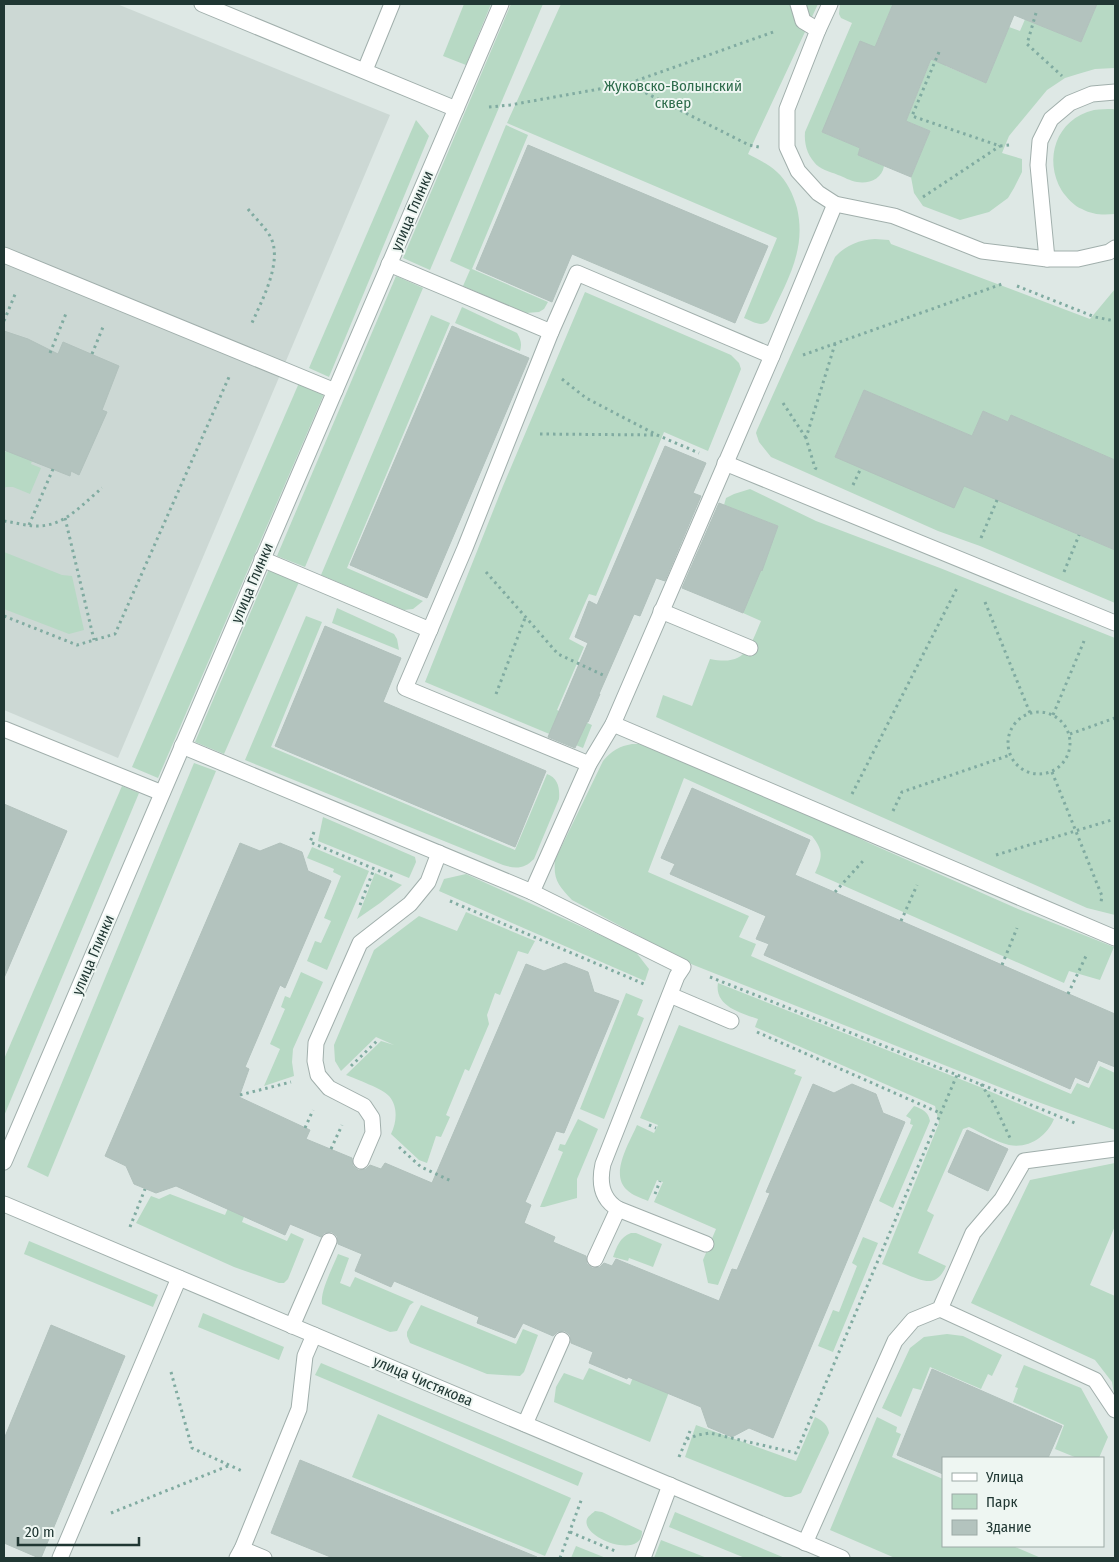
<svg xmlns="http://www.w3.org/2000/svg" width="1119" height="1562" font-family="'Fira Sans Condensed',sans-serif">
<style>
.built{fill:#ccd8d4}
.green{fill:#b7d9c4}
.building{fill:#b3c3be;stroke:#b1c1bc}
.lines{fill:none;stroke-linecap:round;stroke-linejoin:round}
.service-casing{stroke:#a1afac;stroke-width:17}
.minor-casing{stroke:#a1afac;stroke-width:17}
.tertiary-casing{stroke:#a1afac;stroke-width:17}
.path{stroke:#80aba1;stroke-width:3;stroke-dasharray:2.5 4;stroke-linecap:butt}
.service{stroke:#fff;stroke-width:15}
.minor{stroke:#fff;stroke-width:15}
.tertiary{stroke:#fff;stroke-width:15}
.labels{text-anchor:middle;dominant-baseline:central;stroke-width:4;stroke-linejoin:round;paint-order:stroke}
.park-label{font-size:15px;fill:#2d6b4b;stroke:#eef6f2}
.street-label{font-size:15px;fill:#203733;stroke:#eef6f2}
</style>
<rect width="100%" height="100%" fill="#dee8e5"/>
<polygon class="built" points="4,4 117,4 390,115 118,758 4,710"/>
<g class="green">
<polygon points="464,4 491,4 466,65 443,56"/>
<polygon points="511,4 543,4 430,270 403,258"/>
<path d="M561 4H818L748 154C757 159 769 164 777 172 787 181 793 194 797 208 807 251 786 282 769 320 762 328 754 322 744 318L777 238 507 123Z"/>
<path d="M840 4H893L875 47 822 132 860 148 858 155 884 166C882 179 869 184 857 182 850 181 844 177 838 175 829 171 820 170 814 162 807 154 804 143 805 132L852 23 841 18 839 14Z"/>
<polygon points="1097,4 1115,4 1115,68 1095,69 1078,74 1065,78 1047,90 1009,136 1002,153 1022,159 1022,172 1014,188 1008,198 989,212 960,220 923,206 914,193 911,177 930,131 906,121 935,50 946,66 986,83 1009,27 1020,31 1029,10 1039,25 1081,42"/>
<path d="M1113 109 1115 110V214C1103 215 1093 215 1082 209 1074 206 1067 198 1062 191 1043 159 1056 119 1094 110 1100 109 1107 109 1113 109Z"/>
<polygon points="416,120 429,136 329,377 309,368"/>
<polygon points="506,125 528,135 472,269 548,302 544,309 539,312 526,313 463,286 470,270 450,261"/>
<path d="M875 239 889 240 891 244 1090 319 1115 289V460L1011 416 1008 422 983 411 972 436 864 390 835 457 964 485 1115 550V603L980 546 938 531 771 457 759 442 756 433 757 430 835 257C846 245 859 240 875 239Z"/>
<polygon points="396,276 423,288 305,567 277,556"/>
<polygon points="585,292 731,355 739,363 741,369 708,451 664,432 596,596 589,594 569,639 584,647 557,710 592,725 583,748 425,682 503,486"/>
<path d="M462 307 517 333C521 340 522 344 520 351L455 323Z"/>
<polygon points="431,315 450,323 347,568 423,601 413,609 404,610 321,575"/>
<polygon points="299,383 324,394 158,778 132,767"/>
<polygon points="9,449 33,458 31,464 41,468 30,494 13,487 6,487 4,489 4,453"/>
<path d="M750 489 816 521 940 568 1115 638V915L1087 908 656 717 663 695 692 706 710 659C745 666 749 649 761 621L743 613 778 526 724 505 726 498 734 494Z"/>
<polygon points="4,552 62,575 72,576 84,630 69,634 4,609"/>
<polygon points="269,569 299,582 224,754 195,742"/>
<polygon points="337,608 394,634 397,639 399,650 332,623"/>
<path d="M306 616 322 622 271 747 515 850 547 774C558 778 560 788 559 799L534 859C524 869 516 869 503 865L245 760Z"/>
<path d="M632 744H639L787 803 869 843 1018 909 1114 947 1100 980 1069 971 1064 983 815 873C823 856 823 850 812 836L684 778 648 872 749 916 739 937 756 944 751 956 935 1036 1071 1094 1077 1083 1089 1088 1100 1066 1115 1073V1130L1027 1098 691 964 572 900C559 886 553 880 555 860L603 761C611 751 620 746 632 744Z"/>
<polygon points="194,763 216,771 48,1177 27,1167"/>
<polygon points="122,786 139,793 4,1116 4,1059"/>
<polygon points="323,817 415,857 416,862 409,878 318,841"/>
<polygon points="312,847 369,871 327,970 307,961 315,941 321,943 331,921 324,918 341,876 333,872 334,869 307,858"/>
<polygon points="375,873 402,885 380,903 357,919"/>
<polygon points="466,874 635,951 649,969 645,981 439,891 444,879"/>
<path d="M466 912 535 941 528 954 518 951 500 995 495 993 487 1015 489 1024 469 1071 465 1069 446 1115 450 1117 441 1137 436 1136 427 1163 419 1160 391 1134C397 1122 398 1106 389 1096 383 1089 356 1079 346 1075L381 1041 394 1045 376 1037 341 1071 335 1061 334 1045 374 950 419 916 457 931Z"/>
<polygon points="301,972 323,982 293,1049 292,1062 294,1076 264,1086 280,1049 270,1044 285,1009 281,1007 285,996 290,998"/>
<path d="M718 983 980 1087 1054 1119C1047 1136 1029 1149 1009 1145 996 1142 982 1133 969 1127L963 1129 927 1211 934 1215 918 1253 946 1266C937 1287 925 1282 908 1275 899 1271 890 1267 882 1264L939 1123 935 1106 755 1027 758 1019C741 1013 714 1006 718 983Z"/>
<polygon points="626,993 643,1000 637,1015 644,1018 604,1119 580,1109"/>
<path d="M679 1025 796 1070 794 1074 802 1077 718 1285 708 1283 703 1260 716 1229 654 1202 663 1182 657 1180 648 1201C641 1198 632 1195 627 1190 609 1174 630 1142 637 1125L654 1133 658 1125 640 1118Z"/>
<path d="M914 1106C922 1109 928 1111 930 1121L893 1208 879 1201 913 1125 910 1124 911 1119 906 1116Z"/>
<polygon points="578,1119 598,1129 577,1179 577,1198 544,1207 540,1207 563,1152 558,1150 560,1144 565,1145"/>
<polygon points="1115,1163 1115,1226 1090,1285 1115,1296 1115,1399 1112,1382 1095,1360 971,1303 1030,1180"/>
<polygon points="170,1194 225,1215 228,1208 245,1214 242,1222 287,1241 291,1233 304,1239 288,1279 284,1283 279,1283 234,1267 136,1223 151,1196 159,1199"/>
<path d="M631 1233H636L662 1244 653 1267 629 1258 628 1261 613 1257C617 1246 620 1237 631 1233Z"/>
<polygon points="863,1237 878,1243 833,1352 818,1346 833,1310 839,1312 857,1266 852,1263"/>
<polygon points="29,1241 158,1295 153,1307 24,1254"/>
<path d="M338 1254 349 1258 340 1283 350 1287 355 1277 414 1302 410 1305 397 1331 390 1332 322 1304C320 1291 333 1267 338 1254Z"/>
<polygon points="421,1305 516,1344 523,1329 538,1335 524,1372 520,1376 487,1374 410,1343 407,1336 407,1332"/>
<polygon points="203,1313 284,1347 279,1360 198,1327"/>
<polygon points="947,1334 963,1336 1002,1355 992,1376 988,1374 981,1389 930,1367 921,1390 913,1388 901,1417 882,1408 910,1348 924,1337"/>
<polygon points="321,1363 583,1473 578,1486 315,1375"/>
<polygon points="1024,1365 1081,1388 1108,1437 1099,1458 1077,1458 1055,1449 1064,1425 1013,1402 1018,1388 1015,1387"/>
<polygon points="589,1368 630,1385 633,1377 669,1392 650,1442 554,1402 556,1387 564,1373 583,1380"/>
<polygon points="378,1414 571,1498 545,1556 352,1477"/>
<path d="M815 1417C823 1421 828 1425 829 1433L801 1493 791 1497H785L685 1457 696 1425 796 1461Z"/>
<polygon points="877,1417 897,1427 896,1432 901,1434 892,1457 943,1479 943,1546 1013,1546 1041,1558 895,1558 830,1530"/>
<path d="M595 1511 602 1512 642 1531C643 1561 580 1538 587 1519 588 1516 593 1513 595 1511Z"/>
<polygon points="675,1512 785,1558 745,1558 669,1527"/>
<polygon points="661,1540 707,1558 654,1558"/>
<polygon points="576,1546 606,1558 571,1558"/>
</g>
<g class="building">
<polygon points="893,4 1097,4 1081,42 1014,15 986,83 931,59 906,121 930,131 911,177 858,155 860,148 822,132 860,41 875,47"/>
<polygon points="528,145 768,246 735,323 572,254 552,302 476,269"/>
<polygon points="452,326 529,358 427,598 350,565"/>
<polygon points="4,331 28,339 58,354 63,342 119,366 102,410 107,412 79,475 71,471 70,476 4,450"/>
<polygon points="864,390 972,436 983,411 1008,422 1011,415 1115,460 1115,550 964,486 954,508 835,457"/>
<polygon points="665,446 706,463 693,493 701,496 665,581 656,578 640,616 634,614 599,694 600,694 588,722 587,722 575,748 548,737 588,643 575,637 589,601 597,605"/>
<polygon points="719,503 778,526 762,571 761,570 743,613 682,588"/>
<polygon points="325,626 401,658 383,702 546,771 515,847 275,746"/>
<polygon points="692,788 810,840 795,875 1115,1014 1115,1067 1098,1060 1088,1083 1075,1077 1070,1089 764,955 769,944 756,939 766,916 670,874 675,864 661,858"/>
<polygon points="4,804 67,831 4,978"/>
<polygon points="240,843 260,851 280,843 302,852 308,871 331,881 285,988 280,985 245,1067 249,1069 239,1097 310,1130 306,1139 352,1158 353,1166 358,1170 366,1169 370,1165 381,1169 385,1163 432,1183 526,964 544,971 565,963 588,972 594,992 619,1001 564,1133 556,1131 525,1202 531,1205 524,1223 555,1237 553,1242 586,1256 587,1264 592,1268 600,1267 604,1263 612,1266 616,1259 719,1301 732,1269 737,1270 770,1193 766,1192 813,1084 834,1093 852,1084 876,1094 883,1113 905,1122 773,1438 749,1428 732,1437 708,1427 701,1407 628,1377 627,1379 589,1363 593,1352 571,1343 570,1335 565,1331 557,1332 553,1336 523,1323 515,1338 477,1323 479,1317 394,1281 391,1287 355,1271 362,1254 338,1244 337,1236 332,1232 324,1233 321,1237 290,1224 285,1235 176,1186 156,1193 134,1184 126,1166 105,1156"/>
<polygon points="967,1130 1008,1149 988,1191 948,1172"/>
<polygon points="51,1325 125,1356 41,1558 39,1558 4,1543 4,1439"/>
<polygon points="932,1369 1062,1426 1048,1458 943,1458 943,1474 897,1455"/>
<polygon points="300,1460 537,1557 537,1558 333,1558 271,1533"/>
</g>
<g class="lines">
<g class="service-casing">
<g id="service">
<polyline points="202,4 456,109"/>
<polyline points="798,4 803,21 818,30 787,109 787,147 798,171 818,193 835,204 894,216 982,251 1047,259 1078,259 1109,252 1115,248"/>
<polyline points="818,30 830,4"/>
<polyline points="365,70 392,4"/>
<polyline points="4,255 335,391"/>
<polyline points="1047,259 1038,165 1040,141 1051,119 1070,103 1092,94 1115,92"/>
<polyline points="389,264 551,332"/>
<polyline points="725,463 1115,623"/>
<polyline points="262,559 430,630"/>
<polyline points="661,611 750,648"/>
<polyline points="613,724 1115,938"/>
<polyline points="4,729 162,793"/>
<polyline points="182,746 532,892"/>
<polyline points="589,764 405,688 465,548 551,332 577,273 772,356"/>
<polyline points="670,995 731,1021"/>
<polyline points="361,1161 373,1133 372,1118 364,1106 329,1088 318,1075 315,1061 316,1043 360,943 410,904 428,882 439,853"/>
<polyline points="618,1209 706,1244"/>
<path d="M595 1259 618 1209C601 1199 599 1182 603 1164L677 976 683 967 532 892 589 764 613 724 772 356 835 204"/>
<polyline points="940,1309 1095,1380 1115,1410"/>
<polyline points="292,1326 329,1241"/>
<polyline points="525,1424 562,1340"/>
<polyline points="805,1543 895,1341 913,1320 940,1309 973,1233 1002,1199 1024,1161 1115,1149"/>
<polyline points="242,1549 264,1558"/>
<polyline points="60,1558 179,1278"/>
<polyline points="237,1558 242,1549 299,1409 305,1356 314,1335"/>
<polyline points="643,1558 670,1485"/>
</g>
</g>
<g class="minor-casing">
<polyline id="minor" points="4,1162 501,4"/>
</g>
<g class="tertiary-casing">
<polyline id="tertiary" points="4,1204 842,1558"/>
</g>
<g class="path">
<polyline points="1036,13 1027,44 1062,76"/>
<polyline points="939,52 912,116 1000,146 1010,145"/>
<polyline points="628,84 749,145 759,147"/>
<polyline points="489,107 510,105 627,84 776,31"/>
<polyline points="923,197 1000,146"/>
<path d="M248 209C255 218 264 226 270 236 284 261 261 302 251 325"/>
<polyline points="1017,286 1095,317 1115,321"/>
<polyline points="4,321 16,292"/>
<polyline points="50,353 67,311"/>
<polyline points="92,354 103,327"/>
<polyline points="803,355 1002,284"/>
<polyline points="562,379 586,398 657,435 699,453"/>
<polyline points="783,403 806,438"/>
<polyline points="540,434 657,435"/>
<polyline points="817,469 815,468 806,438 835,344"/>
<polyline points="853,485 861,468"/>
<polyline points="65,518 94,640"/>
<path d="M4 521C18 523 33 528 47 525 68 522 86 501 102 488"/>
<polyline points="29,525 53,469"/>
<polyline points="981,538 997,500"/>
<polyline points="486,572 558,654 603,675"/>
<polyline points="1064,572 1079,535"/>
<polyline points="985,602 1030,713"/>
<polyline points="4,616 77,645 115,634 229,377"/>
<polyline points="496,694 525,618"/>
<circle cx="1039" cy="743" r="31"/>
<polyline points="1053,715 1084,641"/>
<polyline points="1070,734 1115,718"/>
<polyline points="1052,772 1102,896 1101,902"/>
<polyline points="852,794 957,588"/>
<polyline points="893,811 902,792 1010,755"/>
<polyline points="314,832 310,842 394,877"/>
<polyline points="996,855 1115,819"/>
<polyline points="835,892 863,861"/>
<polyline points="450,901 644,984"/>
<polyline points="360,905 374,869"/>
<polyline points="901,921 917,885"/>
<polyline points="1002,965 1017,928"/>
<polyline points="710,977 980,1084 1075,1123"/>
<polyline points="1068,994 1086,956"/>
<polyline points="757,1032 940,1113"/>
<polyline points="351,1066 379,1039"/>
<polyline points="981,1084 994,1104 1010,1138"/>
<polyline points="240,1095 291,1082"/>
<polyline points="649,1125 656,1128"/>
<polyline points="305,1128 313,1110"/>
<polyline points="399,1147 421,1167 451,1181"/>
<polyline points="331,1149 342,1125"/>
<polyline points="655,1194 660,1181"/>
<polyline points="130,1227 145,1189"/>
<polyline points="171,1372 192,1448 242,1471"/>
<polyline points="687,1439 698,1435 710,1433 796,1453 957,1075"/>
<polyline points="679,1457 690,1431"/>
<polyline points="111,1513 228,1466"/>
<polyline points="570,1532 615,1551"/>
<polyline points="560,1558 582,1498"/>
</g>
<use href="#service" class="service"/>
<use href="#minor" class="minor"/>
<use href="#tertiary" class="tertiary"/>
</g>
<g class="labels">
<g class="park-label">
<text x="673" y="86">Жуковско-Волынский<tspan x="673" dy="17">сквер</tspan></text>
</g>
<g class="street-label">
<text transform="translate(412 211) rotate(-67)">улица Глинки</text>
<text transform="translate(252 583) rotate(-67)">улица Глинки</text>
<text transform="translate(93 955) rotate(-67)">улица Глинки</text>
<text transform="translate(423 1381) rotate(23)">улица Чистякова</text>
</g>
</g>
<rect width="1119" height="1562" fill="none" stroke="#203733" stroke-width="10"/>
<rect x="942" y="1457" width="162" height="90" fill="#eef6f2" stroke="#9caaa6"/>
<rect x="952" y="1473" width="25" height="8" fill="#ffffff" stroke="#9caaa6"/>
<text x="986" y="1482" font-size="15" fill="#203733">Улица</text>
<rect x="952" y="1494" width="25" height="15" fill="#b7d9c4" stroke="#9caaa6"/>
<text x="986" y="1507" font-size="15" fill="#203733">Парк</text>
<rect x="952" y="1520" width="25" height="15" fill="#b3c3be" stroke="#9caaa6"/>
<text x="986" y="1532" font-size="15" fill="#203733">Здание</text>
<path d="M18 1537v8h121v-8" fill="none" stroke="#203733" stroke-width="2.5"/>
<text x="25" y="1537" font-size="15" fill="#203733" stroke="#eef6f2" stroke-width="4" paint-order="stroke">20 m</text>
</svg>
